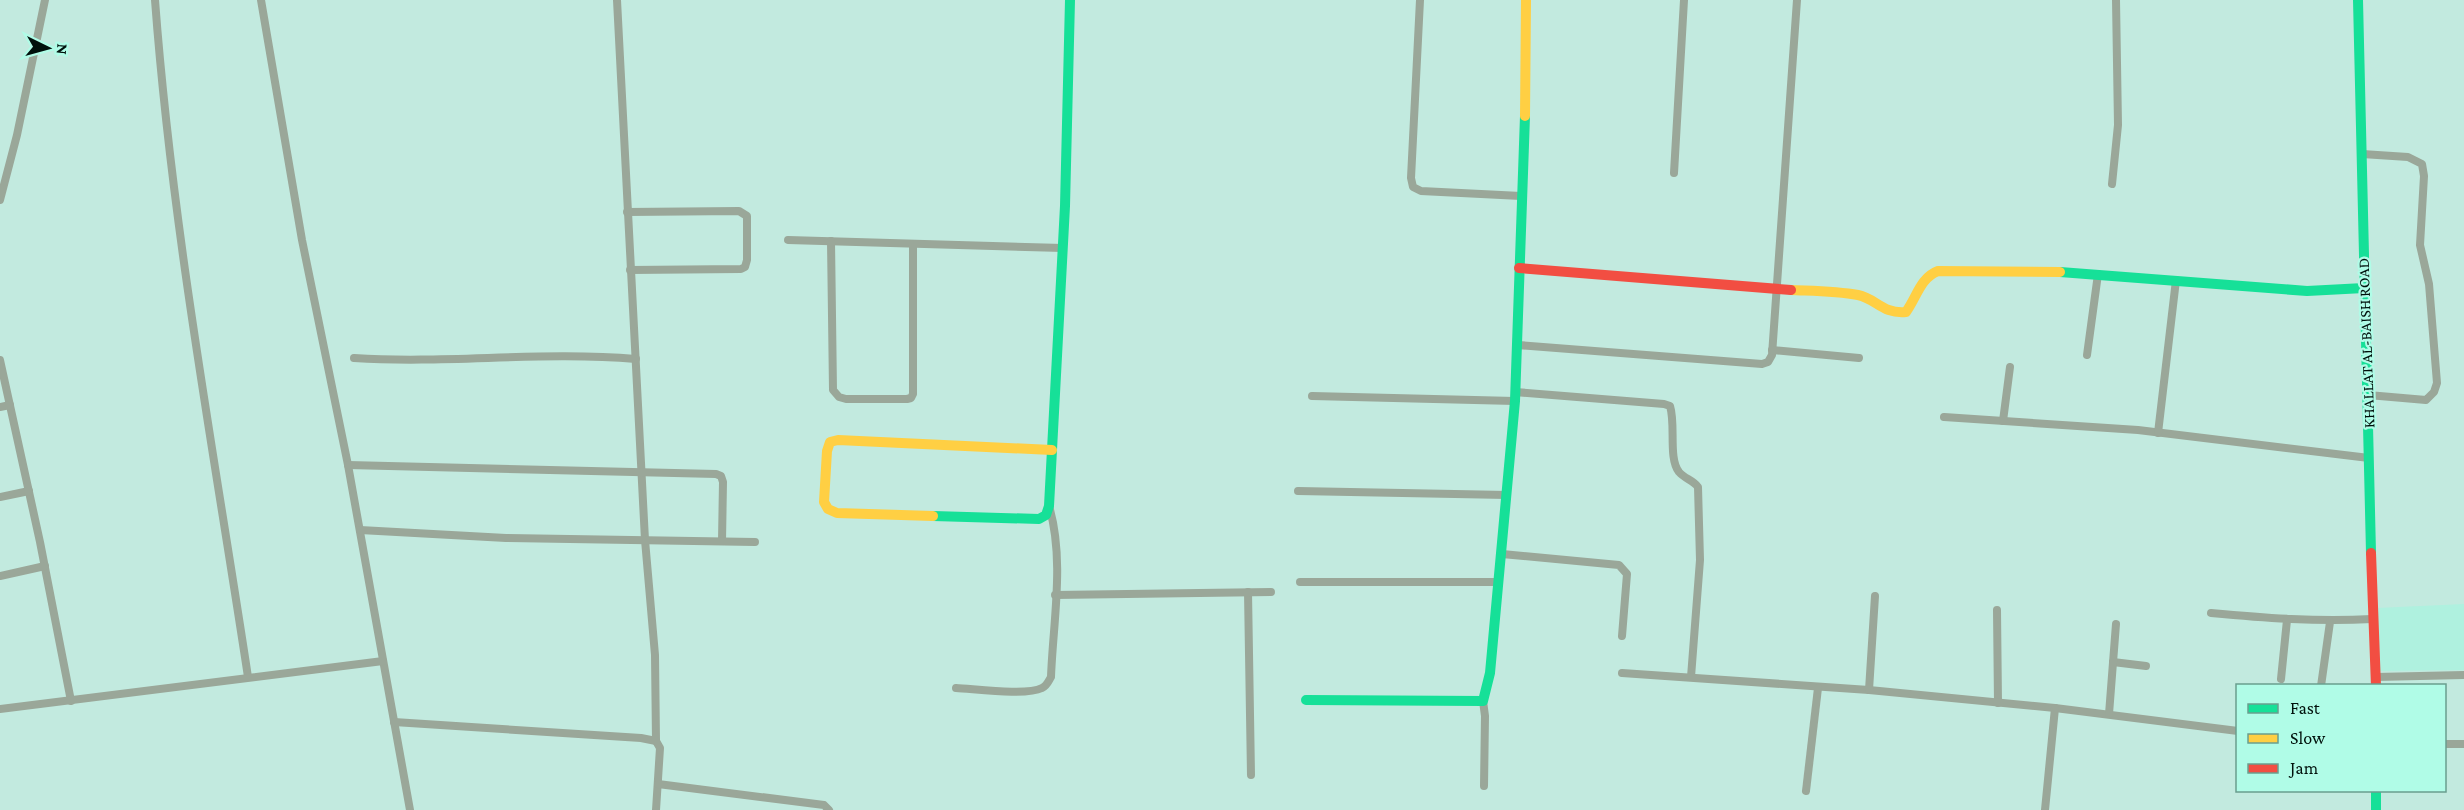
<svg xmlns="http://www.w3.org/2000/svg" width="2464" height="810" font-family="'Crimson Pro',serif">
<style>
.built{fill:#aff1df}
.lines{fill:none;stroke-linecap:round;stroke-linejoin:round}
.street{stroke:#9aa799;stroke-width:8}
.fast{stroke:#16e098;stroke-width:10}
.slow{stroke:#ffcf43;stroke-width:10}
.jam{stroke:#f24e42;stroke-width:10}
.labels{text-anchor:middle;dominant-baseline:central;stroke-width:4.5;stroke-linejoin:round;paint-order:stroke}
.street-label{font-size:16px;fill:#00110c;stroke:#b0fce7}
</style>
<rect width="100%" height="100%" fill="#c2eadf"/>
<polygon class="built" points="2464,604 2464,670 2380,671 2377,608"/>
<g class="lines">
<g class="street">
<path d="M155 0C172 228 214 452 248 677"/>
<polyline points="261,0 302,240 348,465 410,810"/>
<polyline points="617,0 645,540 655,655 656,741 660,748 656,810"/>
<polyline points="1420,0 1411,178 1413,187 1421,191 1521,196"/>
<polyline points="2362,154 2408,157 2422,164 2424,176 2420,245 2429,284 2437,383 2434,392 2426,400 2368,395"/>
<polyline points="1674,173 1684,0"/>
<polyline points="2112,184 2118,125 2116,0"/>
<polyline points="0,200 17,135 45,0"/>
<polyline points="627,212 739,211 747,216 747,260 745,267 741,269 630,270"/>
<polyline points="788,240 1063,248"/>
<polyline points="831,241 833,390 839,397 846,399 907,399 911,398 913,394 913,244"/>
<polyline points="1518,345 1762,364 1768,362 1772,355 1797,0"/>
<polyline points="1772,350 1859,358"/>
<polyline points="2087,355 2098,274"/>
<path d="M354 358C448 364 542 351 636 359"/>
<polyline points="0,360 40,542 71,701"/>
<path d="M1515 392 1664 404 1670 406C1676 425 1668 458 1679 472 1685 479 1693 480 1698 487L1700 560 1691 677"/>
<polyline points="1312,396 1515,401"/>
<polyline points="0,407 10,405"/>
<polyline points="1944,417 2138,430 2369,458"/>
<polyline points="2003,421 2010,367"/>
<polyline points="2158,433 2176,280"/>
<polyline points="348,465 716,474 721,476 723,482 722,541"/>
<polyline points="1298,491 1507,495"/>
<polyline points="0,497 29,491"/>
<polyline points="360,530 506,538 755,542"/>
<polyline points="1502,554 1619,565 1627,574 1622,636"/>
<polyline points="0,576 45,566"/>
<polyline points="1300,582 1498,582"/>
<polyline points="1248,592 1251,775"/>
<polyline points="1055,595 1271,592"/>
<polyline points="1997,610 1998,703"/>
<path d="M2211 613C2265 618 2317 622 2372 619"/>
<polyline points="2113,662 2146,666"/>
<polyline points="1622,673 1869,690 2055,708 2238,731"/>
<polyline points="2376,677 2464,675"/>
<polyline points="2281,679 2287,620"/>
<polyline points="2321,686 2330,622"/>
<path d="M956 688C976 689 1026 696 1042 688 1047 686 1048 682 1051 677 1053 622 1065 560 1049 506"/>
<polyline points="1869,690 1875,596"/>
<polyline points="1483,701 1485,716 1484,786"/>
<polyline points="0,709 383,661"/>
<polyline points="2109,714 2116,624"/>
<polyline points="394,722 641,738 656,741"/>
<polyline points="2444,744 2464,744"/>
<polyline points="658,784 824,805 829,810"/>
<polyline points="1806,791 1818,688"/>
<polyline points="2045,810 2055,708"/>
</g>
<g class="fast">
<polyline points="2358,0 2371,553"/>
<polyline points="2060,272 2307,291 2364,288"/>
<polyline points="933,516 1039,519 1046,515 1049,506 1065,206 1070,0"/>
<polyline points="1306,700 1483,701 1490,673 1515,401 1525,116"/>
<polyline points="2376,790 2376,810"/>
</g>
<g class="slow">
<polyline points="1525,116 1526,0"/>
<path d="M1791 290C1813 291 1836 291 1858 295 1877 299 1882 314 1906 312 1917 297 1920 278 1938 271L2060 272"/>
<polyline points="933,516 837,513 828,509 824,502 827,451 830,442 838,440 1052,450"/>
</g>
<g class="jam">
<polyline points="1519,268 1791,290"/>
<polyline points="2371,553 2376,686"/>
</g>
</g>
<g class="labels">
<g class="street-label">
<text transform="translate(2366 343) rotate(-92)">KHALLAT AL-BAISH ROAD</text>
</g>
</g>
<rect x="2236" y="684" width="210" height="108" fill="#b0fce7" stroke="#6a9e8f" stroke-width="1.5"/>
<rect x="2248" y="704" width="30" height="9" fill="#16e098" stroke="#6a9e8f" stroke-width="1.5"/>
<text x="2290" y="714" font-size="18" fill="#00110c">Fast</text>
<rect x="2248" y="734" width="30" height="9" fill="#ffcf43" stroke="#6a9e8f" stroke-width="1.5"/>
<text x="2290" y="744" font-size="18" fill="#00110c">Slow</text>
<rect x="2248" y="764" width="30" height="9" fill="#f24e42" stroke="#6a9e8f" stroke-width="1.5"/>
<text x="2290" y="774" font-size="18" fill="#00110c">Jam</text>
<g transform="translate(48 48) rotate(95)" stroke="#b0fce7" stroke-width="4.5" paint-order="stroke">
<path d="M0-4.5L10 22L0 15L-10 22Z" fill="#00110c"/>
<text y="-9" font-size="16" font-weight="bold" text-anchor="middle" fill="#00110c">N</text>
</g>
</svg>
